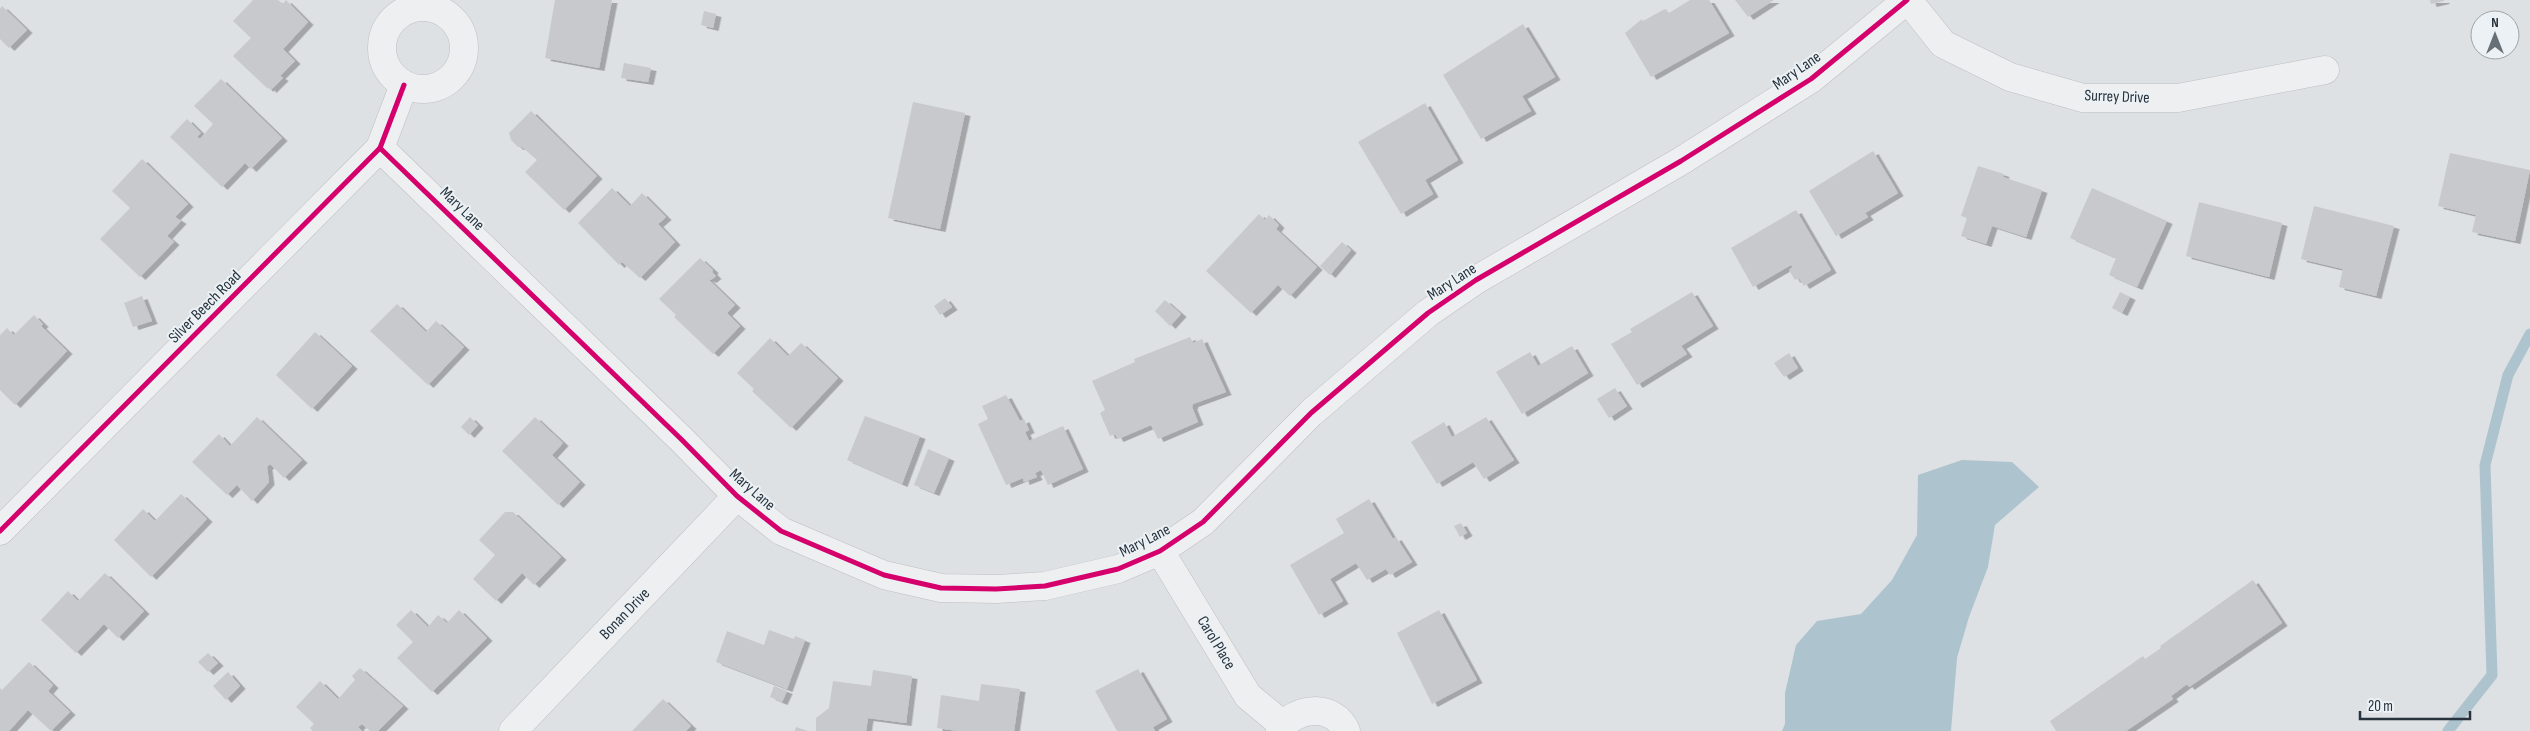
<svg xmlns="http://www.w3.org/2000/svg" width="2530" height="731" font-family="'Sofia Sans Condensed',sans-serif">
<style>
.water{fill:#adc3ce}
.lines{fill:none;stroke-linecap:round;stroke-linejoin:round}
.stream{stroke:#adc3ce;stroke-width:11}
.building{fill:#c7c9cc;filter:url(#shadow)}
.minor-casing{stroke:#bdbfc2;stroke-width:29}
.minor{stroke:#eeeff0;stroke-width:28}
.cycleway-casing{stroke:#ebf1f4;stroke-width:8}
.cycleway{stroke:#d6006c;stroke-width:5}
.labels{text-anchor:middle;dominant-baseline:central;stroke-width:4;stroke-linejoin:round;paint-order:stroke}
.street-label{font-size:16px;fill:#27323c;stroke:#ebf1f4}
</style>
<defs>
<filter id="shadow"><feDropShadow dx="5.5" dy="3" stdDeviation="0" flood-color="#0004"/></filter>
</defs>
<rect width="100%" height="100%" fill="#dee1e4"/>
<polygon class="water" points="1962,460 2012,462 2039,487 1995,525 1988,567 1969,617 1957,658 1951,731 1782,731 1785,724 1785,693 1796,645 1817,621 1861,614 1892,580 1917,535 1918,475"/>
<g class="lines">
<polyline class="stream" points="2448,731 2492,675 2485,465 2508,375 2530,334"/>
</g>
<g class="building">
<polygon points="253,0 278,0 283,4 286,0 308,22 283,49 295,61 280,76 283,78 271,90 269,87 268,89 233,56 251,38 233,21"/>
<polygon points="555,0 612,0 599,68 545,58"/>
<polygon points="1690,0 1709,0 1729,33 1651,77 1625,33 1642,19 1643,21 1663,10 1666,9 1669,13"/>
<polygon points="1735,0 1774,0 1748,17"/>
<polygon points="2430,0 2444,0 2444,1 2431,4"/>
<polygon points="2,6 27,30 9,48 0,39 0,9"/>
<polygon points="704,11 716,14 713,28 701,25"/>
<polygon points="1523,24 1555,77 1522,96 1531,111 1481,139 1443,75"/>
<polygon points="624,63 651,68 648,82 621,78"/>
<polygon points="221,79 282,138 251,169 245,163 222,187 170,137 187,119 201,133 197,137 200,139 213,124 194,106"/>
<polygon points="913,102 965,113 940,229 888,218"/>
<polygon points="1425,103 1458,160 1425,180 1433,194 1401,214 1358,142"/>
<polygon points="531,111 597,176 564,210 525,172 537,160 522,147 518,147 511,140 509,133"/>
<polygon points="1873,151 1898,193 1865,213 1868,217 1836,236 1809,191"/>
<polygon points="2450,153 2530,170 2515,241 2472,232 2476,215 2438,206"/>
<polygon points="142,159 188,204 175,217 181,221 167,236 174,242 140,277 100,239 130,208 112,191"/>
<polygon points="1978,166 2004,174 2003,177 2042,190 2026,237 1992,226 1986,244 1961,236 1967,218 1961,216"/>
<polygon points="612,188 630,206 642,193 666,217 658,224 675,242 640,278 622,262 619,265 578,223"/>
<polygon points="2092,188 2167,221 2137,287 2109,275 2116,258 2070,238"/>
<polygon points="2199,202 2282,223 2269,277 2186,256"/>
<polygon points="2314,206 2394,226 2376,296 2339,287 2343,269 2301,259"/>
<polygon points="1796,210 1831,270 1804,286 1799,278 1795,280 1789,270 1793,267 1791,265 1753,287 1731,248"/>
<polygon points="1259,214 1265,220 1269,215 1279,225 1276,229 1317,267 1290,296 1278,285 1251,313 1206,271"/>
<polygon points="1342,242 1351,250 1330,275 1320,266"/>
<polygon points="700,258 713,270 712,272 716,276 711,280 707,278 735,305 727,313 740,326 713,354 674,317 676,315 659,299"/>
<polygon points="1692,292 1713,326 1681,346 1687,354 1637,385 1611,344 1632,332 1630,329"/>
<polygon points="2120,292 2130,297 2122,313 2112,308"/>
<polygon points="142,296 152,321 133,327 124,303"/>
<polygon points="945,298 952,307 940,315 934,306"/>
<polygon points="1165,300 1181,314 1170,326 1155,311"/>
<polygon points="397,304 426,332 436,321 464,347 428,385 370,331"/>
<polygon points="34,315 43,324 41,326 67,351 15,405 0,390 0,335 7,328 14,335"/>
<polygon points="315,332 352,366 312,409 276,375"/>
<polygon points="1190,337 1193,343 1202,339 1226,392 1193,404 1192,407 1198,422 1158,439 1151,425 1118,439 1115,434 1110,436 1100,413 1105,410 1092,381 1135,362 1134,359"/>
<polygon points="770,338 788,356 801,343 838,378 791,428 752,391 754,389 737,373"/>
<polygon points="1572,346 1588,373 1522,414 1496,372 1530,352 1538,366"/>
<polygon points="1789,353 1798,368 1784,377 1774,363"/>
<polygon points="1615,388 1627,406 1609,418 1597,399"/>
<polygon points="1006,395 1020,421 1024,419 1029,430 1025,432 1029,441 1063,426 1083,469 1048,485 1041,470 1035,473 1037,477 1024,482 1023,478 1006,485 978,424 988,419 982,406"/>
<polygon points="865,416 920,436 902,484 847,460"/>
<polygon points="257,417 302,460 284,478 270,464 267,467 269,482 252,501 237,485 227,495 192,462 219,434 230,446"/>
<polygon points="470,417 478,425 469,435 461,427"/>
<polygon points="535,417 563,443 552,455 580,482 558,505 502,451"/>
<polygon points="1486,417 1514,460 1484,479 1473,462 1437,484 1411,442 1444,422 1452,437"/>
<polygon points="928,449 949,458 934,493 914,485"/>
<polygon points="181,494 207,519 151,577 114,540 143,509 155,521"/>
<polygon points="1369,499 1393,539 1396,537 1412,562 1390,575 1386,569 1367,580 1356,563 1330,579 1343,601 1319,615 1290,565 1344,533 1336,519"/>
<polygon points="505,512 513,512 561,557 534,585 522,573 496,601 473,579 495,555 479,540"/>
<polygon points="1461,523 1467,533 1460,537 1454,526"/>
<polygon points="105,573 144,611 118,638 104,624 76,653 41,620 68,591 78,601"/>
<polygon points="2253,580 2282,623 2189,687 2187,684 2171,696 2173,699 2126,731 2056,731 2050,721 2143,656 2145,659 2161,648 2160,646"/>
<polygon points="411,610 428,627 438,615 447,623 459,610 487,638 432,692 397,658 413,642 396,625"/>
<polygon points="1439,610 1477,680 1432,704 1397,633"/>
<polygon points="769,630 794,639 795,636 805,640 787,689 716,662 727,631 764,645"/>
<polygon points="208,653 218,663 208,672 198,662"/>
<polygon points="29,662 53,685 48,691 70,712 51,731 28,710 9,731 0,731 0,688 2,690"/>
<polygon points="360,668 403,706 378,731 370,731 362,724 358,727 362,731 313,731 310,728 314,724 296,707 320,681 338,699 355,680 352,676"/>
<polygon points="1138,669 1167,719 1153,727 1155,731 1117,731 1095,691"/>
<polygon points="873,670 912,676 906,723 868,718 866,731 816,731 816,718 829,708 833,681 871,686"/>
<polygon points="228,672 240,686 226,700 213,686"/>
<polygon points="981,684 1020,689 1014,731 958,731 937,728 941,695 979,701"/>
<polygon points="774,686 787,691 782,702 770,697"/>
<polygon points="663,699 691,726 686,731 632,731"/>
<polygon points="796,727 808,731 795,731"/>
</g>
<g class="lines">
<g class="minor-casing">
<g id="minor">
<polyline points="1908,0 1943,44 2010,77 2083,98 2178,98 2325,70"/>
<circle cx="423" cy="48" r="41"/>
<polyline points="380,148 682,440 737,496 781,531 884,575 941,588 996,589 1045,586 1118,569 1160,551 1203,522 1311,413 1428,313 1476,280 1681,161 1811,79 1907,0"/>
<polyline points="0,531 380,148 404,85"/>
<polyline points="1160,551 1248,696 1283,725"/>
<polyline points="513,731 737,496"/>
<path d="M1280 731C1293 706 1334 703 1346 731"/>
</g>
</g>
<use href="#minor" class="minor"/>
<g class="cycleway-casing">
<g id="cycleway">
<polyline points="380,148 682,440 737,496 781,531 884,575 941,588 996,589 1045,586 1118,569 1160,551 1203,522 1311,413 1428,313 1476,280 1681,161 1811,79 1907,0"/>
<polyline points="0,531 380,148 404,85"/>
</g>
</g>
<use href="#cycleway" class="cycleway"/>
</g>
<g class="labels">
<g class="street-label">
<text transform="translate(1797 71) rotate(-35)">Mary Lane</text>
<text transform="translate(2117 97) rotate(2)">Surrey Drive</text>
<text transform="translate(462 209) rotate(44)">Mary Lane</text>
<text transform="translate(1452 282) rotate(-33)">Mary Lane</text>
<text transform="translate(205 307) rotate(-45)">Silver Beech Road</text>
<text transform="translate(752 490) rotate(41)">Mary Lane</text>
<text transform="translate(1145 541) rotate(-27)">Mary Lane</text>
<text transform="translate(625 614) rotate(-46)">Bonan Drive</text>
<text transform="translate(1216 643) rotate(59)">Carol Place</text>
</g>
</g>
<g transform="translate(2495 35)"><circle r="24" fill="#ebf1f4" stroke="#9da5aa"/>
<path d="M0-4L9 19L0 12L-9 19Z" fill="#676f77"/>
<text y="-8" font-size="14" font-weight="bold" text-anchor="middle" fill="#27323c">N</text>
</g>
<path d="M2360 711v8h110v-8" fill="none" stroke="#27323c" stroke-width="2.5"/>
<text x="2368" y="711" font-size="15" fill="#27323c" stroke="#ebf1f4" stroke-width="4" paint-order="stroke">20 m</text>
</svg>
